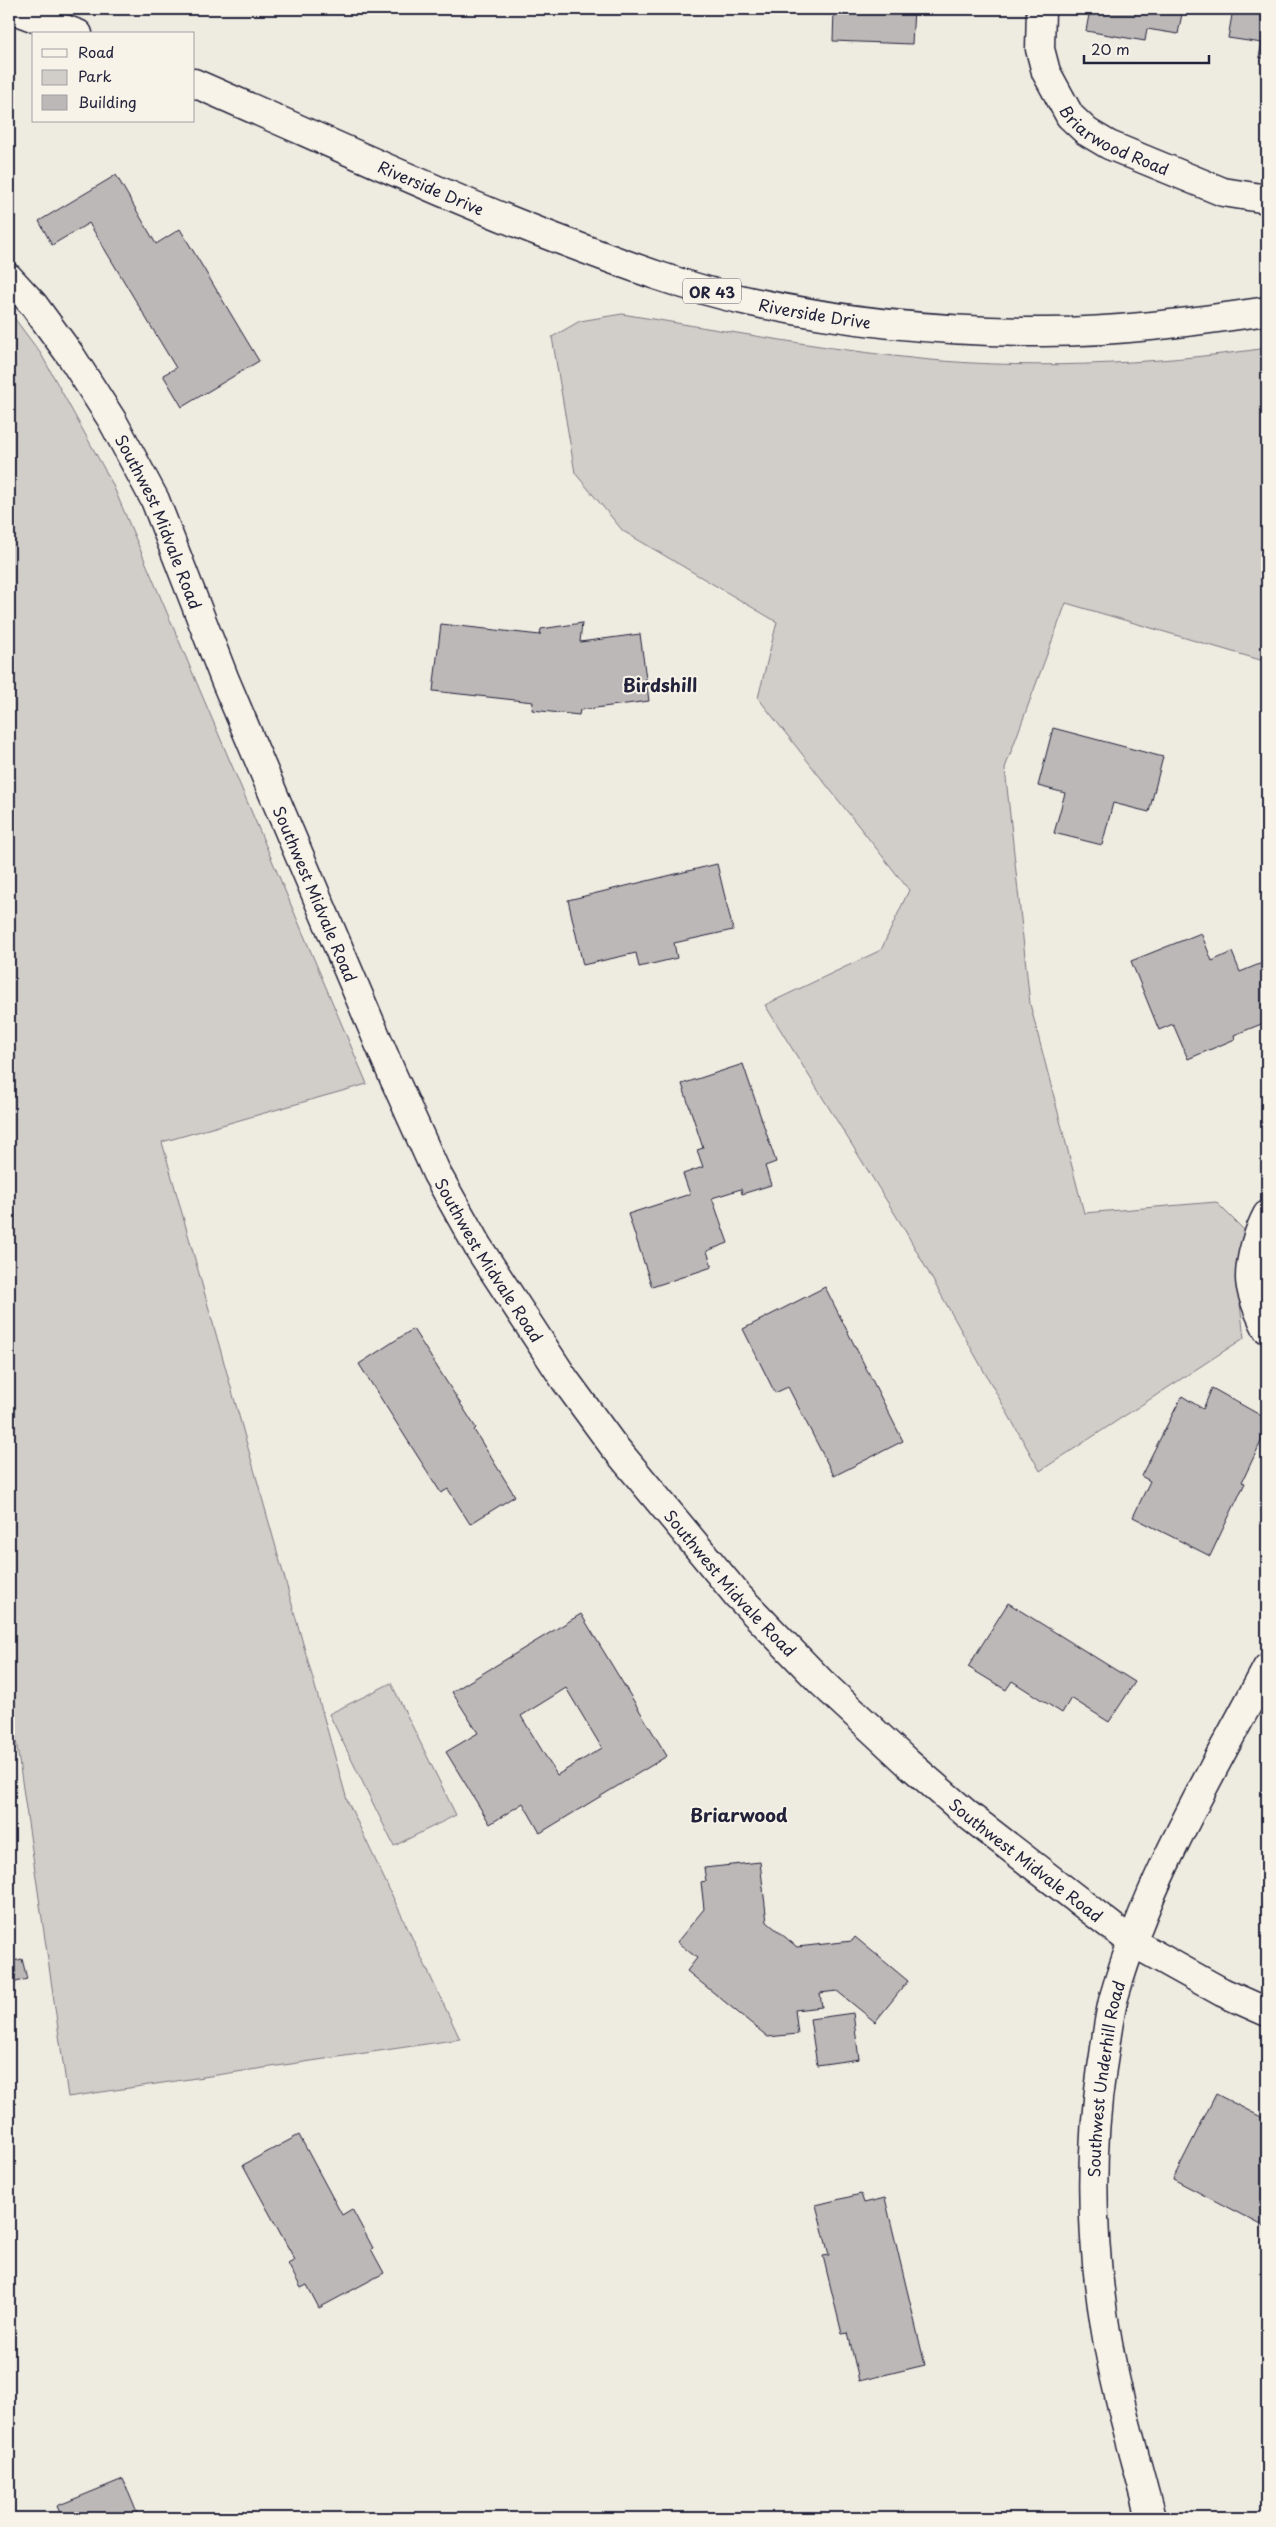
<svg xmlns="http://www.w3.org/2000/svg" width="1276" height="2527" font-family="'Playpen Sans',sans-serif">
<style>
.green{fill:#d1cdc9;stroke:#7a7882}
.building{fill:#bbb8b7;stroke:#22223b;fill-rule:evenodd}
.lines{fill:none;stroke-linecap:round;stroke-linejoin:round}
.minor-casing{stroke:#22223b;stroke-width:31}
.primary-casing{stroke:#22223b;stroke-width:31}
.minor{stroke:#f7f3e8;stroke-width:28}
.primary{stroke:#f7f3e8;stroke-width:28}
.labels{text-anchor:middle;dominant-baseline:central;stroke-width:4;stroke-linejoin:round;paint-order:stroke}
.shield{fill:#f7f3e8;stroke:#62616f;stroke-width:1}
.shield-label{font-size:15px;font-weight:bold;fill:#22223b}
.street-label{font-size:16px;fill:#22223b;stroke:#f7f3e8}
.neighbourhood-label{font-size:18px;font-weight:bold;fill:#22223b;stroke:#f7f3e8}
</style>
<rect width="100%" height="100%" fill="#eeebe1"/>
<filter id="ink" filterUnits="userSpaceOnUse"><feTurbulence type="fractalNoise" baseFrequency=".02" numOctaves="2"/><feDisplacementMap in="SourceGraphic" scale="10" xChannelSelector="R" yChannelSelector="G"/><feConvolveMatrix kernelMatrix="1 2 1 2 8 2 1 2 1" color-interpolation-filters="sRGB"/></filter>
<g filter="url(#ink)">
<g class="green">
<polygon points="9,311 41,354 112,483 367,1084 162,1142 347,1800 460,2039 68,2097 9,1692"/>
<path d="M622 314C715 329 808 346 902 357 1018 371 1151 365 1267 348V662L1066 603 1005 768 1030 1004 1084 1213 1216 1202 1245 1231 1236 1269 1244 1338 1040 1471 903 1227 765 1005 881 950 909 890 758 698 777 622 623 531 575 473 552 337 580 321Z"/>
<polygon points="391,1683 456,1815 394,1846 329,1714"/>
</g>
<g class="building">
<polygon points="834,9 914,9 912,44 833,41"/>
<polygon points="1090,9 1183,9 1178,34 1147,29 1145,41 1086,31"/>
<polygon points="1233,9 1267,9 1267,59 1259,57 1262,43 1228,38"/>
<polygon points="116,175 156,244 180,229 259,361 182,407 163,375 176,368 89,223 52,245 39,221"/>
<polygon points="582,623 580,642 640,634 649,701 580,710 579,715 532,710 533,702 433,691 441,624 540,635 541,629"/>
<polygon points="1053,728 1163,757 1149,812 1113,803 1102,845 1054,833 1065,793 1038,786"/>
<polygon points="717,864 733,930 674,943 677,958 639,967 636,953 583,965 568,900"/>
<polygon points="1201,933 1212,961 1232,952 1240,972 1267,961 1267,1030 1264,1023 1234,1035 1235,1039 1188,1059 1173,1024 1159,1030 1131,961"/>
<polygon points="743,1064 776,1162 765,1166 771,1185 742,1194 741,1189 712,1198 728,1243 707,1251 712,1267 652,1287 628,1214 690,1194 683,1174 703,1167 697,1150 703,1148 682,1084"/>
<polygon points="825,1287 903,1441 834,1476 788,1387 775,1393 743,1329"/>
<polygon points="413,1329 476,1428 474,1430 515,1496 470,1524 448,1489 441,1493 359,1364"/>
<polygon points="1212,1388 1267,1419 1267,1429 1242,1482 1245,1483 1210,1556 1133,1517 1150,1481 1141,1476 1182,1396 1203,1409"/>
<polygon points="1008,1603 1135,1682 1109,1722 1071,1698 1062,1713 1012,1681 1006,1690 968,1667"/>
<path d="M581 1614 667 1756 540 1833 523 1803 490 1824 446 1752 478 1733 452 1692ZM566 1688 602 1748 557 1775 521 1716Z"/>
<polygon points="760,1862 767,1922 797,1947 852,1941 855,1937 908,1981 875,2022 837,1991 820,1993 822,2007 795,2010 798,2034 768,2037 687,1971 697,1958 677,1942 704,1909 701,1882 706,1881 704,1868"/>
<polygon points="22,1959 27,1979 9,1984 9,1962"/>
<polygon points="853,2013 859,2059 817,2065 810,2019"/>
<polygon points="1216,2094 1267,2120 1267,2228 1173,2179"/>
<polygon points="299,2135 342,2215 352,2209 373,2248 371,2249 384,2273 319,2308 307,2285 301,2288 288,2264 295,2260 243,2165"/>
<polygon points="861,2194 864,2203 885,2198 925,2365 859,2381 848,2333 842,2334 823,2256 829,2255 816,2205"/>
<polygon points="123,2479 139,2518 62,2518 57,2506"/>
</g>
<g class="lines">
<g class="minor-casing">
<g id="minor">
<path id="s1" d="M1041 9 1040 49 1046 72 1070 116 1087 132 1109 145 1223 192 1267 199"/>
<path id="s2" d="M9 278 33 304 71 356 112 420 155 500 225 680 392 1074 437 1174 478 1247 565 1380 612 1444 738 1596 821 1682 908 1763 968 1815 1132 1942 1222 1992 1267 2012"/>
<path d="M1267 1215C1258 1232 1250 1258 1250 1278 1250 1293 1260 1315 1267 1329"/>
<path id="s3" d="M1151 2518C1135 2455 1115 2391 1105 2326 1091 2240 1089 2154 1102 2068 1106 2044 1108 2019 1114 1997 1147 1881 1211 1774 1267 1668"/>
</g>
</g>
<g class="primary-casing">
<g id="primary">
<polyline points="11,9 78,34"/>
<path id="s4" d="M194 83C319 137 443 196 571 244 629 266 687 288 748 301 844 322 945 332 1043 332 1118 332 1193 322 1267 311"/>
</g>
</g>
<use href="#minor" class="minor"/>
<use href="#primary" class="primary"/>
</g>
</g>
<g class="labels">
<rect class="shield" x="683" y="278.5" width="58" height="25" rx="4"/>
<g class="shield-label">
<text x="712" y="291">OR 43</text>
</g>
<g class="street-label">
<text stroke="none"><textPath href="#s1" startOffset="165">Briarwood Road</textPath></text>
<text stroke="none"><textPath href="#s4" startOffset="259">Riverside Drive</textPath></text>
<text stroke="none"><textPath href="#s4" startOffset="664">Riverside Drive</textPath></text>
<text stroke="none"><textPath href="#s2" startOffset="288">Southwest Midvale Road</textPath></text>
<text stroke="none"><textPath href="#s2" startOffset="692">Southwest Midvale Road</textPath></text>
<text stroke="none"><textPath href="#s2" startOffset="1098">Southwest Midvale Road</textPath></text>
<text stroke="none"><textPath href="#s2" startOffset="1502">Southwest Midvale Road</textPath></text>
<text stroke="none"><textPath href="#s2" startOffset="1908">Southwest Midvale Road</textPath></text>
<text stroke="none"><textPath href="#s3" startOffset="446">Southwest Underhill Road</textPath></text>
</g>
<g class="neighbourhood-label">
<text x="660" y="684">Birdshill</text>
<text x="739" y="1814">Briarwood</text>
</g>
</g>
<rect width="1276" height="2527" fill="none" stroke="#f7f3e8" stroke-width="30"/>
<rect x="15" y="15" width="1246" height="2497" fill="none" stroke="#22223b" stroke-width="2" filter="url(#ink)"/>
<rect x="32" y="32" width="162" height="90" fill="#f7f3e8" stroke="#a29fa3"/>
<rect x="42" y="49" width="25" height="8" fill="#f7f3e8" stroke="#a29fa3"/>
<text x="78" y="58" font-size="15" fill="#22223b">Road</text>
<rect x="42" y="70" width="25" height="15" fill="#d1cdc9" stroke="#a29fa3"/>
<text x="78" y="82" font-size="15" fill="#22223b">Park</text>
<rect x="42" y="95" width="25" height="15" fill="#bbb8b7" stroke="#a29fa3"/>
<text x="78" y="108" font-size="15" fill="#22223b">Building</text>
<path d="M1084 55v8h125v-8" fill="none" stroke="#22223b" stroke-width="2.5"/>
<text x="1091" y="55" font-size="15" fill="#22223b" stroke="#f7f3e8" stroke-width="4" paint-order="stroke">20 m</text>
</svg>
